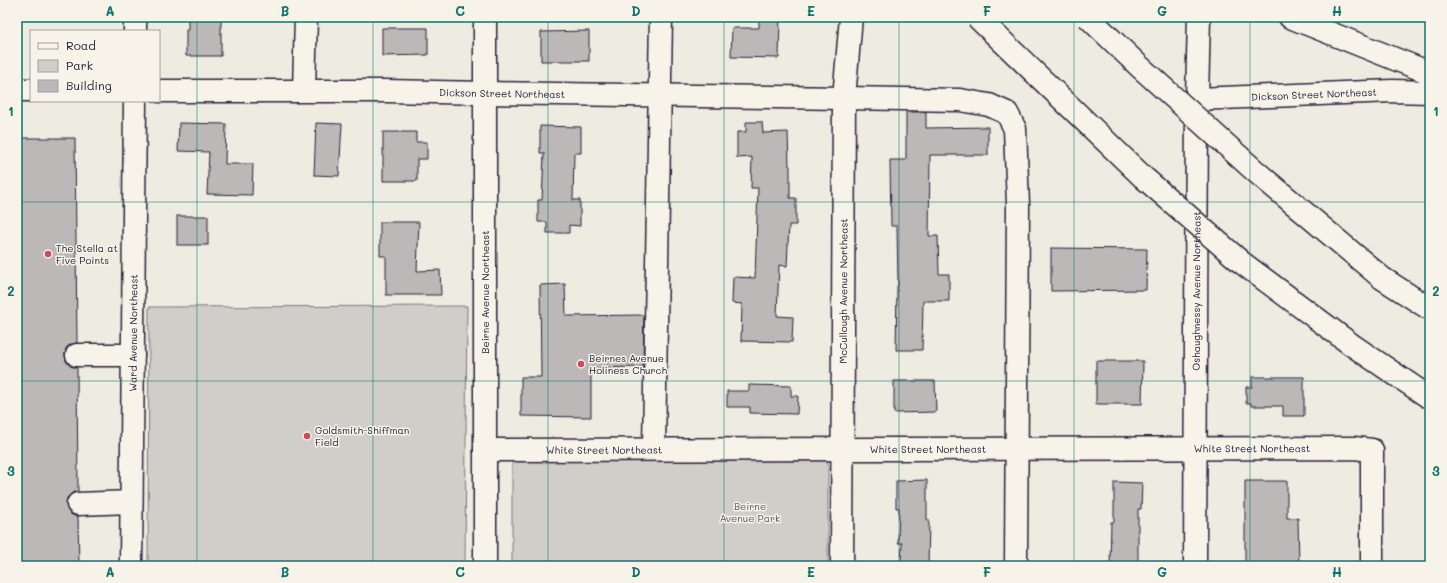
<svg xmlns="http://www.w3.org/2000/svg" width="1447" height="583" font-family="Mali,sans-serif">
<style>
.green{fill:#d1cdc9;stroke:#7a7882}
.building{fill:#bbb8b7;stroke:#22223b}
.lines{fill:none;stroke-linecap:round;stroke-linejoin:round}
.minor-casing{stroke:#22223b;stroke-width:25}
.minor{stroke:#f7f3e8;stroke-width:22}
.highway-bridge-casing{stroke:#22223b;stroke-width:25;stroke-linecap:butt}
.highway-bridge{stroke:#f7f3e8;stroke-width:22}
.grid{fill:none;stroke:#0f766e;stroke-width:1;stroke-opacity:0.55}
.poi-dot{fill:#d1495b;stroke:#f7f3e8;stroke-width:1.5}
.labels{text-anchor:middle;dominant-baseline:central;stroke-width:3;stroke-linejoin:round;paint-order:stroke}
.street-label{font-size:10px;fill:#22223b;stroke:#f7f3e8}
.poi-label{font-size:10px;fill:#22223b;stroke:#f7f3e8;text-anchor:start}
.park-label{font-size:10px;fill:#575566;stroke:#f7f3e8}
.neatline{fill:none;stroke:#0f766e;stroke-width:1.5}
.grid-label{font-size:13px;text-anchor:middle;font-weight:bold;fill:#0f766e}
</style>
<rect width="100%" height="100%" fill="#eeebe1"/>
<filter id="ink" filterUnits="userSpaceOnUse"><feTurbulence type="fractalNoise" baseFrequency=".025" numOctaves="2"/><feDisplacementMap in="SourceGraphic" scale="8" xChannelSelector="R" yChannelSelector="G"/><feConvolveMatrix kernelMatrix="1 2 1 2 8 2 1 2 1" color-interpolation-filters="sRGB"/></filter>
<g filter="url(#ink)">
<g class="green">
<polygon points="467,306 465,566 148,566 149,307"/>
<polygon points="828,456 828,566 512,566 512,459"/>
</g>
<g class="building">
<polygon points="188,17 221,17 221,56 186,56 186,30 188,30"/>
<polygon points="759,17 780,17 779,58 731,57 732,28 759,28"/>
<polygon points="382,28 428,28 428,55 382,56"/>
<polygon points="589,31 589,61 541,61 541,32"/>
<polygon points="906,112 926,112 926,128 988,127 988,155 930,155 929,236 938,236 939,274 949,274 949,301 923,301 922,350 896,350 897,286 898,286 897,226 891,226 890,160 906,160"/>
<polygon points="746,122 762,122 763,133 788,132 789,166 790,166 790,198 796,198 796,225 789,225 787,266 779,265 777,316 793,317 792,342 741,341 742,304 732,303 733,277 755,278 758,188 751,188 752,157 737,158 737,132 746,132"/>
<polygon points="179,123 226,124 225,164 253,164 252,195 207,194 209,152 178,151"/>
<polygon points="316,123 342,124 339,176 314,175"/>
<polygon points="540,126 581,127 581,153 574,153 573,200 580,200 580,226 569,225 569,233 547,233 547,222 538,222 538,200 542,200 544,153 540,153"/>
<polygon points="383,132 416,132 416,142 427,142 427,159 417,159 417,181 383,181"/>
<polygon points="17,138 75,138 77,343 71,344 66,348 65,355 66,361 70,366 77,368 78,491 71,494 67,498 66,504 68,511 72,515 78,516 79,566 17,566 17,277 19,275 20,234 17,231"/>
<rect x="177" y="216" width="31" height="29"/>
<polygon points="380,222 419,222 417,271 440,270 441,295 386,295 386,256 380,256"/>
<polygon points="1051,248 1147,249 1146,290 1051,291"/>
<polygon points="565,284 566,316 644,315 643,367 591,368 591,417 521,416 521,377 541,377 540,285"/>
<polygon points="1096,361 1143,361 1142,404 1096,404"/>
<polygon points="1252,377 1304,377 1304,416 1283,416 1283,406 1251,406 1251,403 1246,403 1246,387 1252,387"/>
<polygon points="894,381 935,381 936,412 894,413"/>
<polygon points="749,385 791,386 791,396 798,396 797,414 750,413 750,407 727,407 727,391 749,391"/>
<polygon points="927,480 927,520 929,520 928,566 901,566 902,543 898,543 899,508 896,508 896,481"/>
<polygon points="1245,481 1287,481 1287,518 1298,518 1299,566 1245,566"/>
<polygon points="1114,482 1142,483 1141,509 1138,509 1138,566 1110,566 1111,522 1114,522"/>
</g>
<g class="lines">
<g class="minor-casing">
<g id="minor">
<polyline points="135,17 135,31"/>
<polyline points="1290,17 1430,73"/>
<polyline points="17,90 31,90"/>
<polyline points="304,90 306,17"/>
<path id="s1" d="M159 91H385L485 93 844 98 960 100 989 105 1007 113 1015 129 1018 205 1016 566"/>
<path id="s2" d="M1197 99 1392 91 1430 92"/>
<polyline points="77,355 133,355"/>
<polyline points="654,449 661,17"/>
<path id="s3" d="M485 450 1354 448 1372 450V566"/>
<polyline points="78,504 131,502"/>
<path id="s4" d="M131 566 135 101"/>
<polyline points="485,566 485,17"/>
<path id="s5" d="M842 566 844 98 851 17"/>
<path id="s6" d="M1195 566 1197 99 1199 17"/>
</g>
</g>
<use href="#minor" class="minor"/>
<g class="highway-bridge-casing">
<g id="highway-bridge">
<polyline points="977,17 1143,177 1241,262 1352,345 1430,398"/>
<polyline points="1088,17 1139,66 1254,170 1382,278 1430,309"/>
</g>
</g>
<use href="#highway-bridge" class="highway-bridge"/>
</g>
</g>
<path class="grid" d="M197 17V566M373 17V566M548 17V566M724 17V566M899 17V566M1074 17V566M1250 17V566M17 202H1430M17 381H1430"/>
<g class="poi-dot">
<circle cx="48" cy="254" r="4"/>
<circle cx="581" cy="364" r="4"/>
<circle cx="307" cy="436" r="4"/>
</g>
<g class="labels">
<g class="street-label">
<text stroke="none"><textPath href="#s1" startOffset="343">Dickson Street Northeast</textPath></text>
<text stroke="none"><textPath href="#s2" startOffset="117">Dickson Street Northeast</textPath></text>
<text stroke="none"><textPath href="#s5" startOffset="275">McCullough Avenue Northeast</textPath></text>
<text stroke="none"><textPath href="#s6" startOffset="275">Oshaughnessy Avenue Northeast</textPath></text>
<text transform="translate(485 292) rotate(-90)">Beirne Avenue Northeast</text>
<text stroke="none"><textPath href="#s4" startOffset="233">Ward Avenue Northeast</textPath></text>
<text stroke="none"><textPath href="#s3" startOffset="767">White Street Northeast</textPath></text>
<text stroke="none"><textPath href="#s3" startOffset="443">White Street Northeast</textPath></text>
<text stroke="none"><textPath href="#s3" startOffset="119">White Street Northeast</textPath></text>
</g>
<g class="poi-label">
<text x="56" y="248">The Stella at<tspan x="56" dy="12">Five Points</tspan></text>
<text x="589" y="358">Beirnes Avenue<tspan x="589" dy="12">Holiness Church</tspan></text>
<text x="315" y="430">Goldsmith-Shiffman<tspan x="315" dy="12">Field</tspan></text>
</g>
<g class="park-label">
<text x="750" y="506">Beirne<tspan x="750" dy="12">Avenue Park</tspan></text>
</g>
</g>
<rect width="1447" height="583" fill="none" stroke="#f7f3e8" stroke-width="44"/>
<rect x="30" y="30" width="130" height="72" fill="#f7f3e8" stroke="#a29fa3"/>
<rect x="38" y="43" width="20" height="6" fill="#f7f3e8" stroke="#a29fa3"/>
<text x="66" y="50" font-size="12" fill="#22223b">Road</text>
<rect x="38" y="60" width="20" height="12" fill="#d1cdc9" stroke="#a29fa3"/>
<text x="66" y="70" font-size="12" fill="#22223b">Park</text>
<rect x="38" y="80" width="20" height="12" fill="#bbb8b7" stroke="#a29fa3"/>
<text x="66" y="90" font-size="12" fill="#22223b">Building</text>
<rect x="22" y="22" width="1403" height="539" class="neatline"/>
<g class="grid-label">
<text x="110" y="16">A</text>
<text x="285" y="16">B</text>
<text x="460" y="16">C</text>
<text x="636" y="16">D</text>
<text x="811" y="16">E</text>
<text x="987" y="16">F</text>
<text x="1162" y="16">G</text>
<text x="1337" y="16">H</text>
<text x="11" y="116">1</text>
<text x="1436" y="116">1</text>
<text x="11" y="296">2</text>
<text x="1436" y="296">2</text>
<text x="11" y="476">3</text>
<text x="1436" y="476">3</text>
<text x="110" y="577">A</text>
<text x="285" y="577">B</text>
<text x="460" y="577">C</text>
<text x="636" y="577">D</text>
<text x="811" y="577">E</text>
<text x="987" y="577">F</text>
<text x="1162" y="577">G</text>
<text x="1337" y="577">H</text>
</g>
</svg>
